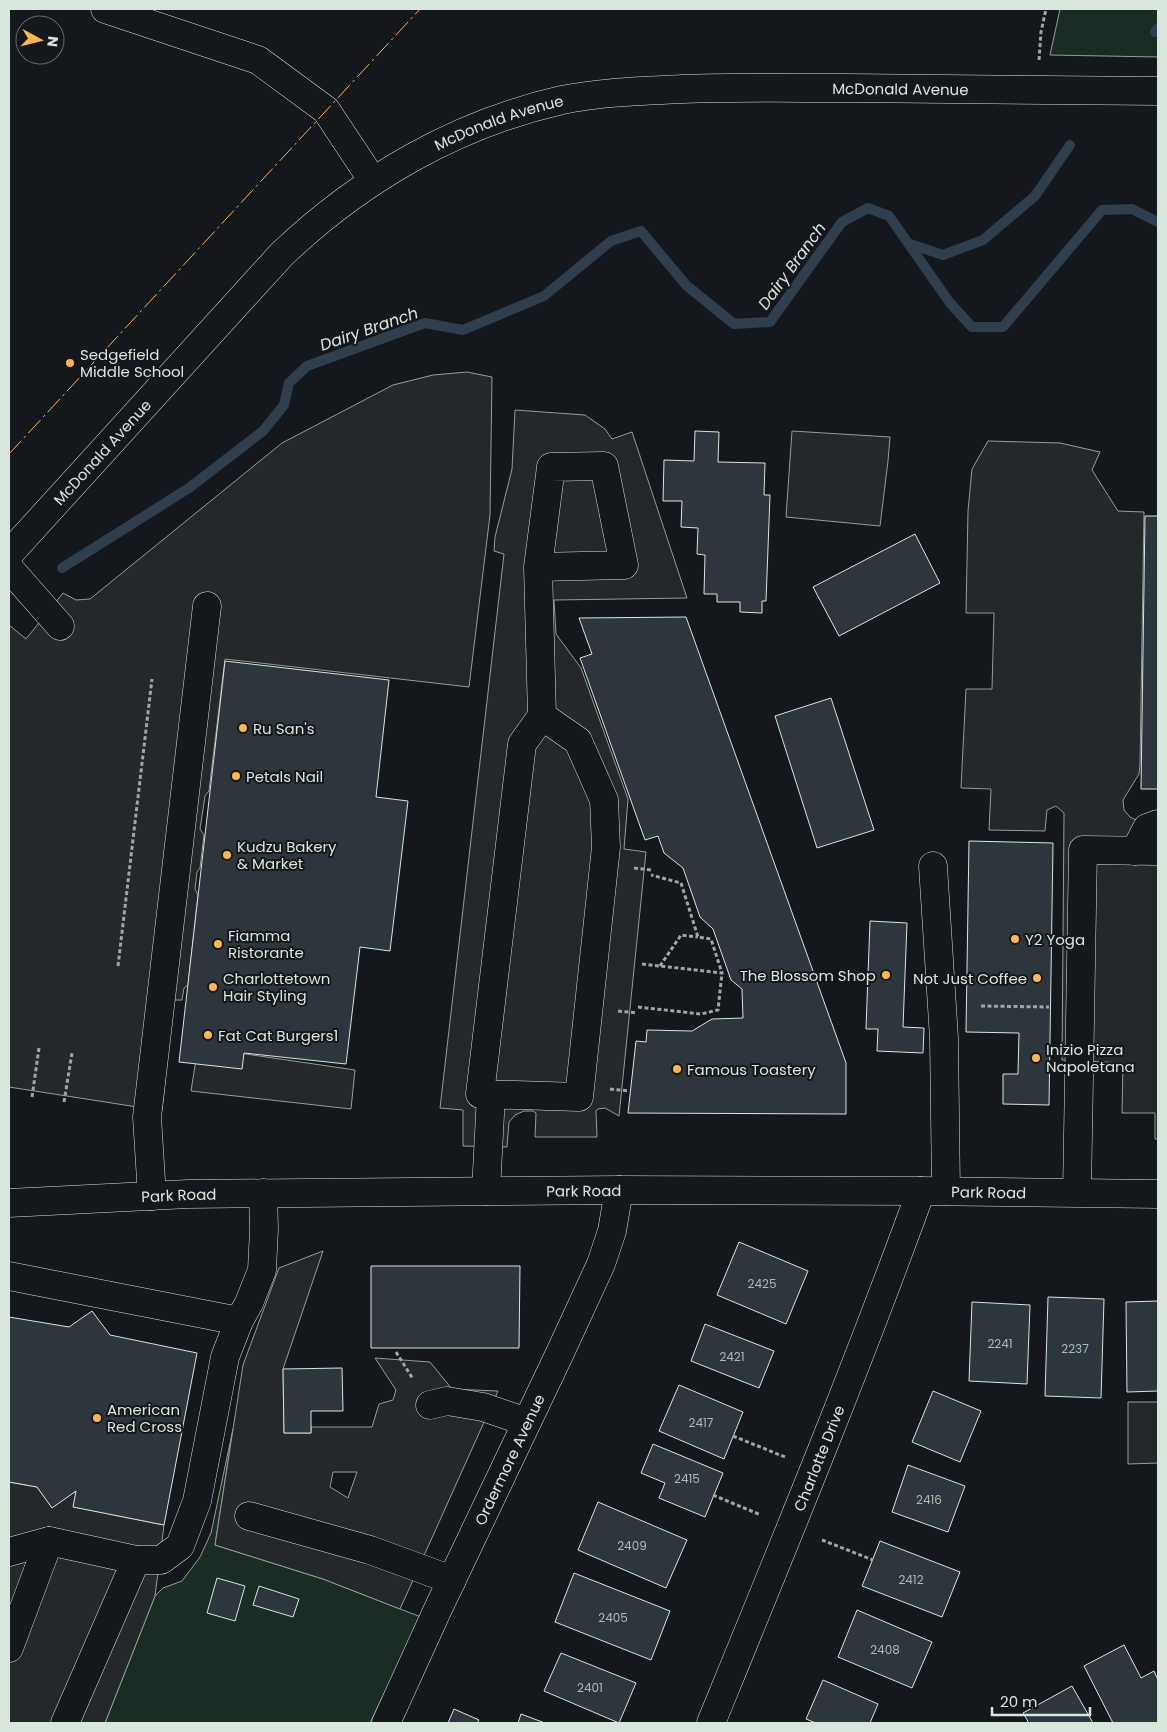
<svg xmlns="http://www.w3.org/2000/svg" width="1167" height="1732" font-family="Poppins,sans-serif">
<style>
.green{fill:#1a2d24;stroke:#939e99}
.parking{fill:#24282b;stroke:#939e99;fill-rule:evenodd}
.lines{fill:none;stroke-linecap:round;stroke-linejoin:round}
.stream{stroke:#2f3f4d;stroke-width:10}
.building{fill:#2c363c;stroke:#d8e6dc}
.minor-casing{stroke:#d8e6dc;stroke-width:29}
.path{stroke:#9da8a2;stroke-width:3;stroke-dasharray:4 2.5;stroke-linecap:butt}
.minor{stroke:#14181c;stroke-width:28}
.power{stroke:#ffb74d;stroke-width:1;stroke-dasharray:18 4 2.5 4;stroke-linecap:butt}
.poi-dot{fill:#ffb74d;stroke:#14181c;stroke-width:2}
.labels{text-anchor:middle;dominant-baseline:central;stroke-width:4;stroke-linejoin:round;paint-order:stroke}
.number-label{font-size:12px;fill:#adbab4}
.street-label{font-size:15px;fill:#d8e6dc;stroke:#14181c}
.poi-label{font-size:15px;fill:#d8e6dc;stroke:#14181c;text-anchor:start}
.water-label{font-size:16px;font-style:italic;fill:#d8e6dc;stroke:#14181c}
</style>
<rect width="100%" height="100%" fill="#14181c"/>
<g class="green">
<polygon points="1060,9 1158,9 1158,57 1050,55"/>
<polygon points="233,1429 215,1545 323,1579 421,1617 370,1723 105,1723 155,1596 163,1588 182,1581 200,1557 211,1533"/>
</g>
<g class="parking">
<polygon points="467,372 492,377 490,515 469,687 225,659 209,791 205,796 200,829 204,835 200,868 197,872 195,889 198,895 188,985 184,988 182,1000 173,1000 162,1110 131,1106 9,1087 9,625 26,639 63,593 76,600 90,599 282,443 393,385 433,375"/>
<polygon points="515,410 585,415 605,429 612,439 632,432 687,598 554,600 556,634 581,668 628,799 624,849 646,852 619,1116 605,1108 598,1109 596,1111 597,1137 535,1137 536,1113 533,1111 524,1111 515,1115 509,1122 507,1147 463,1146 463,1110 440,1108 504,554 494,551 495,537 512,469"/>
<polygon points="792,431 890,437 888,461 880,526 786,517"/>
<polygon points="988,441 1060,443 1100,452 1092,470 1118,511 1144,512 1140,764 1139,774 1123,800 1124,810 1130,817 1138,821 1158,814 1158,1139 1155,1139 1155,1113 1122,1113 1123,1063 1062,1060 1064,813 1056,806 1047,810 1045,831 989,830 991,789 961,788 966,689 992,689 994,613 966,613 968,511 972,469"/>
<polygon points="198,1047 355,1070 351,1109 191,1091"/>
<path d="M323 1251 283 1369 284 1433H311V1427H372L379 1404 393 1400 396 1390 375 1358 430 1362 452 1389 498 1391 400 1609 323 1579 215 1545 243 1365 279 1268ZM333 1472H357L348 1498 330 1487Z"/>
<polygon points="1128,1402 1158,1402 1158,1463 1128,1464"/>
<polygon points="9,1482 37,1487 52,1507 76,1491 74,1507 164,1525 155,1596 105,1723 9,1723"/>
</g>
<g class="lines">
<g class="stream">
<polyline points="1155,32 1158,28"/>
<polyline points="910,244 943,255 983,240 1035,196 1070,145"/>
<polyline points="62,568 189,488 263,431 284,405 289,383 307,366 425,323 463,330 544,296 611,241 641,231 686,285 734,324 770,322 842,222 868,208 889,216 950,303 972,327 1003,327 1102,210 1132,209 1158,222"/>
</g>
</g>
<g class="building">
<polygon points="695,431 719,432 718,462 765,463 764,495 770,495 766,601 762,601 762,613 740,612 740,602 717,602 717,594 704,594 705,555 697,554 698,528 681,527 682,501 663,501 664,460 694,461"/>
<polygon points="1145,516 1158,516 1158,789 1141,789"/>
<polygon points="915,534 940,583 839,636 813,587"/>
<polygon points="686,617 846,1063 846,1114 628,1113 636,1041 646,1042 647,1030 692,1031 712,1019 743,1018 742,989 731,980 713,929 700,917 683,868 664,853 658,836 645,840 580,658 592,654 579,618"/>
<polygon points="225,661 389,680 376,797 408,801 390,951 360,947 346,1064 244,1053 242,1069 179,1062"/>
<polygon points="831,698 874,830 817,848 775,716"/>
<polygon points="969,841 1053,843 1049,1105 1003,1104 1003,1074 1018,1074 1019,1033 966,1032"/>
<polygon points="870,921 907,923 903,1027 924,1028 923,1053 877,1051 878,1029 866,1029"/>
<polygon points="739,1242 808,1271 786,1324 717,1295"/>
<polygon points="371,1266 520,1266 519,1348 371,1348"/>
<polygon points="1048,1297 1104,1299 1101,1398 1045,1396"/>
<polygon points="1158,1301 1158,1391 1127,1392 1126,1302"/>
<polygon points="972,1302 1030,1305 1027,1384 969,1381"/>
<polygon points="92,1311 110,1335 197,1353 164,1525 73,1507 76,1491 52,1508 37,1487 9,1482 9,1317 69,1327"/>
<polygon points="705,1324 774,1351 759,1388 691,1361"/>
<polygon points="342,1368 343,1411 311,1411 311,1433 284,1433 283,1369"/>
<polygon points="679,1385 743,1412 724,1459 659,1431"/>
<polygon points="933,1391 981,1411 960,1462 912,1442"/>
<polygon points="653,1444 723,1473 705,1517 659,1498 665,1483 641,1473"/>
<polygon points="908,1465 965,1486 948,1532 892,1512"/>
<polygon points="598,1502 687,1540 666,1588 578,1550"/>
<polygon points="880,1541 960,1572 942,1617 862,1586"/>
<polygon points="574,1573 670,1611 651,1660 555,1622"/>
<polygon points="217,1578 245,1586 235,1621 207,1613"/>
<polygon points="259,1586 299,1599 293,1617 253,1605"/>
<polygon points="857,1610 932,1642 912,1688 838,1657"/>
<polygon points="1124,1645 1141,1678 1154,1671 1158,1680 1158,1723 1113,1723 1084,1666"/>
<polygon points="561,1653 636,1683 619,1723 544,1691"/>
<polygon points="823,1680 878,1704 870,1723 816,1723 806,1719"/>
<polygon points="1072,1686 1093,1723 1029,1723 1023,1713"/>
<polygon points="454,1709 479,1720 477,1723 448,1723"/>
<polygon points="521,1714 545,1723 518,1723"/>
</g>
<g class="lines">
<g class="minor-casing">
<g id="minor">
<polyline points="105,9 258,60 326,110 373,181"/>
<path id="s1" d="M9 554 282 254C361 179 456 124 562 100 601 92 642 91 682 89 737 87 793 88 848 88 952 89 1055 90 1158 91"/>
<polyline points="538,567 624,565 604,466 551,467 538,567 542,716 578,741 604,800 606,847 579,1097 480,1094 522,744 542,716"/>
<polyline points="9,568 60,626"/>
<polyline points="1135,851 1147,828 1158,824"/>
<polyline points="933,866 944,1038 946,1191"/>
<polyline points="486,1191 491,1095"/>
<polyline points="1077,1192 1083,850 1158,851"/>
<polyline points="152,1196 147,1117 207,606"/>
<path id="s2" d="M9 1203 188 1194 619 1190 921 1191 1158 1194"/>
<polyline points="9,1276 239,1321"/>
<polyline points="430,1405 447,1401 483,1407 527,1422"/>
<polyline points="249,1516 370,1550 452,1580"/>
<polyline points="9,1552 49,1541"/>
<polyline points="9,1648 49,1541 136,1560 161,1560 180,1546 197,1501 225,1357 239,1321 249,1303 262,1270 264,1229 263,1193"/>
<polyline points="65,1723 136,1560"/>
<path id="s3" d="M386 1723 437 1611 559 1355 601 1264 612 1231 619 1190"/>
<path id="s4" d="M711 1723C783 1547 856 1370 921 1191"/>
</g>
</g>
<g class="path">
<polyline points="1039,60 1041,32 1046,9"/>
<polyline points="634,868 651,870"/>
<polyline points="642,964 722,973 711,939 698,937 681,883 651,875"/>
<polyline points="118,966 152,679"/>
<polyline points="660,966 681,935 698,937"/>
<polyline points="981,1006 1049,1007"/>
<polyline points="638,1007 701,1014 718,1010 722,973"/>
<polyline points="618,1011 637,1013"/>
<polyline points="610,1089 629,1091"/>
<polyline points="32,1097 39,1048"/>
<polyline points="64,1102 72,1053"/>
<polyline points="396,1352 413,1379"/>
<polyline points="733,1436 785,1457"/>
<polyline points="713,1495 761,1515"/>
<polyline points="822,1540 873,1560"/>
</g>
<use href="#minor" class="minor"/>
<polyline class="power" points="9,454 420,9"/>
</g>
<g class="poi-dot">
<circle cx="70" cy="363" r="5"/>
<circle cx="243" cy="728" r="5"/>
<circle cx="236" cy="776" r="5"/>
<circle cx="227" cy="855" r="5"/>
<circle cx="1015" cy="939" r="5"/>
<circle cx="218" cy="944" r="5"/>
<circle cx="886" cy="975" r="5"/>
<circle cx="1037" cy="978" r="5"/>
<circle cx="213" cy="987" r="5"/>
<circle cx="208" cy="1035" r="5"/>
<circle cx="1036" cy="1058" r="5"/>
<circle cx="677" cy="1069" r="5"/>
<circle cx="97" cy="1418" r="5"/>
</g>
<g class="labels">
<g class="number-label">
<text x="762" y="1283">2425</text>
<text x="1000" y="1343">2241</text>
<text x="1075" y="1348">2237</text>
<text x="732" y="1356">2421</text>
<text x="701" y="1422">2417</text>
<text x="687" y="1478">2415</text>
<text x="929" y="1499">2416</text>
<text x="632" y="1545">2409</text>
<text x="911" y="1579">2412</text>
<text x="613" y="1617">2405</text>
<text x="885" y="1649">2408</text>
<text x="590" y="1687">2401</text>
</g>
<g class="street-label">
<text stroke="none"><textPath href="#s1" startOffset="1068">McDonald Avenue</textPath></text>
<text stroke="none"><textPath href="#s1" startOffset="662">McDonald Avenue</textPath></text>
<text stroke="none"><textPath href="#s1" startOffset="138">McDonald Avenue</textPath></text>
<text stroke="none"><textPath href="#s2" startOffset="575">Park Road</textPath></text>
<text stroke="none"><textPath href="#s2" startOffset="980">Park Road</textPath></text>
<text stroke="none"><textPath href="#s2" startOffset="170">Park Road</textPath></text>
<text stroke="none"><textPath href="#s4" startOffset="286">Charlotte Drive</textPath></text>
<text stroke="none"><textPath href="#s3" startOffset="291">Ordermore Avenue</textPath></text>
</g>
<g class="poi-label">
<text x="80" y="354">Sedgefield<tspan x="80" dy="17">Middle School</tspan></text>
<text x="253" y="728">Ru San's</text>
<text x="246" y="776">Petals Nail</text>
<text x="237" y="846">Kudzu Bakery<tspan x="237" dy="17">&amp; Market</tspan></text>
<text x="228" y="935">Fiamma<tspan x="228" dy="17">Ristorante</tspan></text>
<text x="1025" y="939">Y2 Yoga</text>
<text x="876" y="975" text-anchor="end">The Blossom Shop</text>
<text x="223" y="978">Charlottetown<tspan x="223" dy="17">Hair Styling</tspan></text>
<text x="1027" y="978" text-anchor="end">Not Just Coffee</text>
<text x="218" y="1035">Fat Cat Burgers1</text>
<text x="1046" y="1049">Inizio Pizza<tspan x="1046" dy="17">Napoletana</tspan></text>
<text x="687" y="1069">Famous Toastery</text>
<text x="107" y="1409">American<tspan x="107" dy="17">Red Cross</tspan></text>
</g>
<g class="water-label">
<text transform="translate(792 266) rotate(-54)">Dairy Branch</text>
<text transform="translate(369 329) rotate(-19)">Dairy Branch</text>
</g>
</g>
<rect width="1167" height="1732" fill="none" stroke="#d8e6dc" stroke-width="20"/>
<g transform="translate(40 40) rotate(97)"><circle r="24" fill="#14181c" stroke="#626a69"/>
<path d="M0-4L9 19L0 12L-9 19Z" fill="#ffb74d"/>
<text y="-8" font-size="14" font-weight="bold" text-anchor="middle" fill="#d8e6dc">N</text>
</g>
<path d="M992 1707v8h98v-8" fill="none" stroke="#d8e6dc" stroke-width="2.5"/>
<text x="1000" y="1707" font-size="15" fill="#d8e6dc" stroke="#14181c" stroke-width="4" paint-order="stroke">20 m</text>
</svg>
